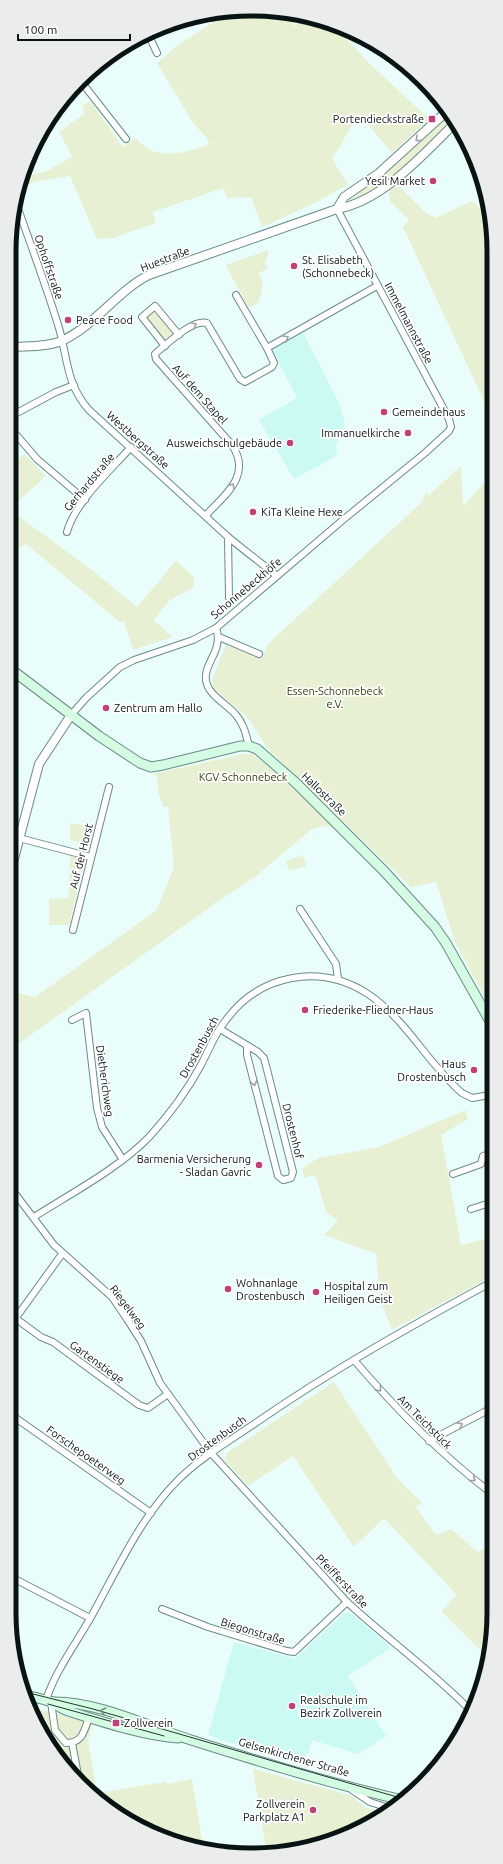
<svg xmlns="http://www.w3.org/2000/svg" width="503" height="1864" font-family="Ubuntu,sans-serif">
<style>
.built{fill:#cbf9f4}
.green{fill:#e8f0d3}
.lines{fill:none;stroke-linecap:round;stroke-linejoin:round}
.minor-casing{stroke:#6a8b88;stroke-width:8}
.tertiary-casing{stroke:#6a8b88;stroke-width:10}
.secondary-casing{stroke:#6a8b88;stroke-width:11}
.minor{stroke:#fff;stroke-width:6}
.tertiary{stroke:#fff;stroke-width:8}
.secondary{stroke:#d4fce3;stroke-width:9}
.tram{stroke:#263432;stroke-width:1}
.oneway{stroke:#9ca1a1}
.oneway2{stroke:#789485}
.poi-dot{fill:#c63d78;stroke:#fff;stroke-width:1.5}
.labels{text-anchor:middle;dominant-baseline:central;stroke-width:3.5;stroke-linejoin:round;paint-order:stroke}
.poi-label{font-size:11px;fill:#071413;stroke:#fff;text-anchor:start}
.street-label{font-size:11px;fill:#071413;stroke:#fff}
.park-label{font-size:11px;fill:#37410c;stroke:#fff}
.rim{fill:none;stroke:#071413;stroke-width:5}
</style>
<rect width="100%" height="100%" fill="#e9fefb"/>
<g class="built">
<polygon points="303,333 338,401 345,423 335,447 338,451 333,458 294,479 259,420 297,398 272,349"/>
<polygon points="344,1613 351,1613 391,1648 348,1676 386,1736 358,1754 312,1740 304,1764 224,1741 208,1735 234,1642 295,1659"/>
</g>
<g class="green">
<path d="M226 14H287L294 26 306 16 335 26 368 62 429 119 392 153 359 114 332 159 348 184 317 202 262 227 251 197 227 198 223 188 153 212 156 223 113 238 97 239 70 176 35 182 20 188 25 177 47 171 72 156 59 132 85 113 82 106 90 101 123 147 135 138C141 143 148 150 156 152 170 157 196 150 209 144L207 138 193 123 157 63 174 48Z"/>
<path d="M449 116 451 119C441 129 432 141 422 152 412 161 359 204 348 202L401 160Z"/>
<polygon points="396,183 425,212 435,218 472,201 489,216 490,215 492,220 492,418 403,227 409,220 390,201 389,189"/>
<polygon points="269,250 265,264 268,268 259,273 263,283 259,302 249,308 225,265"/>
<polygon points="155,308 177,335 165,343 144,317"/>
<polygon points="24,454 46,476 13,506 13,464"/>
<polygon points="461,466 463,506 491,476 491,1009 455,942 436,882 411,887 267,748 249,719 214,689 212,680 226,645 261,659 269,643 421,503 426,493 429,495"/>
<polygon points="13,512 93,571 137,607 176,561 194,577 194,587 170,600 153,620 173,637 133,650 124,621 121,623 26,544 12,550"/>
<polygon points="243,754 251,754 262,761 296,791 333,827 323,826 312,829 255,877 220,900 11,1049 11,991 35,997 157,910 174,867 168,807 164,807 159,795 157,778 153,774"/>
<polygon points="70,823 93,828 89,844 70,840"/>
<polygon points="303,855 306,866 289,871 286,861"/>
<polygon points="70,856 82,859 84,864 69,925 49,925 49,899 69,898"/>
<polygon points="465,1110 468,1119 441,1135 461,1245 490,1238 490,1277 392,1330 380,1299 376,1254 324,1235 338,1221 326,1212 316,1177 314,1175 304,1178 302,1169 318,1158 379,1147"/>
<polygon points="334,1382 397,1478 422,1503 415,1506 436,1535 451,1529 478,1552 490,1546 489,1659 441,1611 457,1595 384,1518 354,1547 293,1456 248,1486 225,1460 227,1453"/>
<polygon points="38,1709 93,1724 88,1740 97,1793 165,1782 167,1784 192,1779 203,1846 144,1830 69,1773 36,1718"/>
<polygon points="253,1769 350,1795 365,1807 384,1813 329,1842 266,1850"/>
</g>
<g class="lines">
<g class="minor-casing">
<g id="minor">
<polyline points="149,36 157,53"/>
<polyline points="83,84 126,139"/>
<path d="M15 200C30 243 46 285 59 328 68 359 66 384 89 410L228 537 277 576"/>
<polyline points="236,295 267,348"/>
<polyline points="165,346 142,317 155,306 179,335"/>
<polyline points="13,415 56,392 74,385"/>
<polyline points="13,431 37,459 85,500"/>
<path d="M206 515C226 494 252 475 232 445L156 359 155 354C167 344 192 319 207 323L240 379 245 382 272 367 274 363 267 348 377 286"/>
<path d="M67 532C75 502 110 471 131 447"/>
<polyline points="228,537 229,598"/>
<path d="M216 628C224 651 203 663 206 681 209 696 227 704 236 715 244 724 246 735 249 746"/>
<polyline points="219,637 259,654"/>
<polyline points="71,715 86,698 120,667 134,660 193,640 216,628 344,519 425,453 449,431 451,427 449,419 337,209"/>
<polyline points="12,828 21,831"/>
<polyline points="19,838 91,857"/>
<polyline points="300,909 336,964 338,979"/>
<polyline points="73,930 109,787"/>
<polyline points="72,1020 86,1013 97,1108 102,1127 123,1160"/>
<polyline points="220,1029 258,1052 264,1058 293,1172 291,1178 283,1180 278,1176 247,1055 247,1045"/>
<polyline points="453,1174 481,1164 483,1156 490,1154"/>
<path d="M10 1187 54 1245 112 1297 127 1319 141 1341 160 1383 211 1453 347 1602C387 1639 432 1671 470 1710"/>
<polyline points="471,1209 490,1203"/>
<path d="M34 1217C70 1194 121 1167 150 1136 170 1114 187 1091 201 1065 209 1050 215 1033 226 1020 260 974 320 963 368 994 407 1020 427 1063 462 1093L472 1098 490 1095"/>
<polyline points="15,1318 41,1337 53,1342 139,1405 148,1408 168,1394"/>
<polyline points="10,1326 62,1254"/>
<path d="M354 1360C395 1408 439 1453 490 1492"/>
<polyline points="10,1414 151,1513"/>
<polyline points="429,1441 490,1409"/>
<polyline points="9,1576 90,1618"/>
<polyline points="162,1609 208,1627 287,1651 294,1652 347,1602"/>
<path d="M46 1700C56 1670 75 1645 91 1617 117 1570 140 1518 178 1480 201 1457 231 1440 257 1422 332 1370 411 1326 490 1283"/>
<path d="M51 1702 55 1730 66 1743C83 1743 84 1731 89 1717"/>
<polyline points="72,1743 79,1780"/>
<polyline points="352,1790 370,1802 392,1809"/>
</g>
</g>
<g class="tertiary-casing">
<g id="tertiary">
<polyline points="337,209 344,197 379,173 446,112"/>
<path d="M13 347C28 346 45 347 59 342 92 329 118 290 149 275L337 209C382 201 423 155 454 124"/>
<polyline points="11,870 39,764 71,715"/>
</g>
</g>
<g class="secondary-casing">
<g id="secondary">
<polyline points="12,670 99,736 140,763 151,767 163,765 240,746 249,746 257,749 296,783 384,871 435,927 446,943 491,1023"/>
<path d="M25 1695C34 1697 44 1699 52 1702 57 1705 62 1709 68 1711 103 1722 141 1735 178 1738"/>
<path d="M51 1702C94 1700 150 1727 191 1740 261 1762 332 1784 403 1800"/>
</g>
</g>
<use href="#minor" class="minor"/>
<use href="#tertiary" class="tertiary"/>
<use href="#secondary" class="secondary"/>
<g class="tram">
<polyline points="25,1692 93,1709 404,1799"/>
<polyline points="48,1704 164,1736"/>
</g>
</g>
<defs><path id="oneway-chevron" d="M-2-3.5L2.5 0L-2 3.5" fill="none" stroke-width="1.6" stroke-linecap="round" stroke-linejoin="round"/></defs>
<g class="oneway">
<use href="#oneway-chevron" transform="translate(418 139) rotate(137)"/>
<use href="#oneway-chevron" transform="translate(194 325) rotate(-25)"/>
<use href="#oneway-chevron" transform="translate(286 338) rotate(-30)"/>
<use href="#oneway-chevron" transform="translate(232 486) rotate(-54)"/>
<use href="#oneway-chevron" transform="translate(254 1083) rotate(75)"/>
<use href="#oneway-chevron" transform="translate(379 1389) rotate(50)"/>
<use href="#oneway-chevron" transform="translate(460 1425) rotate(-28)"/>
<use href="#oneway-chevron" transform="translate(473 1479) rotate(37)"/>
</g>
<use class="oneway2" href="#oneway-chevron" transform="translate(103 1711) rotate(-166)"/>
<g class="poi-dot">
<rect x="428" y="115" width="8" height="8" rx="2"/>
<circle cx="433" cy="181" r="4"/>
<circle cx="294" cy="266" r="4"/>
<circle cx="68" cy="320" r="4"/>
<circle cx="384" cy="412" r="4"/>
<circle cx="408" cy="433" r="4"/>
<circle cx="290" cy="443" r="4"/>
<circle cx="253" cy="512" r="4"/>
<circle cx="106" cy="708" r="4"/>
<circle cx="305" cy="1010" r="4"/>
<circle cx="474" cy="1070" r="4"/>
<circle cx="259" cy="1165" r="4"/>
<circle cx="228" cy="1289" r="4"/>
<circle cx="316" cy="1292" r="4"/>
<circle cx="292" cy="1706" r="4"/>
<rect x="112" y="1719" width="8" height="8" rx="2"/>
<circle cx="313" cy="1810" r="4"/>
</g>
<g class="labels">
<g class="poi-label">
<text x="424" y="119" text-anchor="end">Portendieckstraße</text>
<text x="425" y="181" text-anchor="end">Yesil Market</text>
<text x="302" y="260">St. Elisabeth<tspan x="302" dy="13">(Schonnebeck)</tspan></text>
<text x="76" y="320">Peace Food</text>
<text x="392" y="412">Gemeindehaus</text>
<text x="400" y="433" text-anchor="end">Immanuelkirche</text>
<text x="282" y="443" text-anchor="end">Ausweichschulgebäude</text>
<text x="261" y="512">KiTa Kleine Hexe</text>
<text x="114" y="708">Zentrum am Hallo</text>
<text x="313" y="1010">Friederike-Fliedner-Haus</text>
<text x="466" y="1064" text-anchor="end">Haus<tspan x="466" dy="13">Drostenbusch</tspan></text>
<text x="251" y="1159" text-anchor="end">Barmenia Versicherung<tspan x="251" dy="13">- Sladan Gavric</tspan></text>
<text x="236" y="1283">Wohnanlage<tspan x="236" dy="13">Drostenbusch</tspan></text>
<text x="324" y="1286">Hospital zum<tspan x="324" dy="13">Heiligen Geist</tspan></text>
<text x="300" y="1700">Realschule im<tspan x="300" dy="13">Bezirk Zollverein</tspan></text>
<text x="124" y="1723">Zollverein</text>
<text x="305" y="1804" text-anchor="end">Zollverein<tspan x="305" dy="13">Parkplatz A1</tspan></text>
</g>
<g class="street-label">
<text transform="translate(165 259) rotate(-21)">Huestraße</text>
<text transform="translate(49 267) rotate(71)">Ophoffstraße</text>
<text transform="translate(409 323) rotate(62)">Immelmannstraße</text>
<text transform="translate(200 394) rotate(48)">Auf dem Stapel</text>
<text transform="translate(138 440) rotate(42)">Westbergstraße</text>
<text transform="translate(89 482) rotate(-50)">Gerhardstraße</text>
<text transform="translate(246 588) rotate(-40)">Schonnebeckhöfe</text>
<text transform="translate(324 794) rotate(44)">Hallostraße</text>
<text transform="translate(81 856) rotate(-76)">Auf der Horst</text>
<text transform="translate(199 1047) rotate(-61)">Drostenbusch</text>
<text transform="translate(105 1081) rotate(82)">Dietherichweg</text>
<text transform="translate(293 1131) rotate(76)">Drostenhof</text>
<text transform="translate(128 1307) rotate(53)">Riegelweg</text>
<text transform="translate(97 1362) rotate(36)">Gartenstiege</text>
<text transform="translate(425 1422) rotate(45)">Am Teichstück</text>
<text transform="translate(217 1438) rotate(-36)">Drostenbusch</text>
<text transform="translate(86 1455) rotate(35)">Forschepoeterweg</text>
<text transform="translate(342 1581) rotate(46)">Pfeifferstraße</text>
<text transform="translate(253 1631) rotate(17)">Biegonstraße</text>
<text transform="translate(294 1757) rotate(16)">Gelsenkirchener Straße</text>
</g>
<g class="park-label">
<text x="335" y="691">Essen-Schonnebeck<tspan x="335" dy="13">e.V.</tspan></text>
<text x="243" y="777">KGV Schonnebeck</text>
</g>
</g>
<path d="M0 0H503V1864H0ZM251 16H252A235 235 0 0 1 487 251V1613A235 235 0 0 1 252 1848H251A235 235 0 0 1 16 1613V251A235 235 0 0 1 251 16Z" fill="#ebecec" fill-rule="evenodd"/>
<path class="rim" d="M251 16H252A235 235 0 0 1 487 251V1613A235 235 0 0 1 252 1848H251A235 235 0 0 1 16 1613V251A235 235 0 0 1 251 16Z"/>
<path d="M18 34v6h112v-6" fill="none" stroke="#071413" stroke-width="2"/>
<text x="24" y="34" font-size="12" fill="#071413" stroke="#ffffff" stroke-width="3" paint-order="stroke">100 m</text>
</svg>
